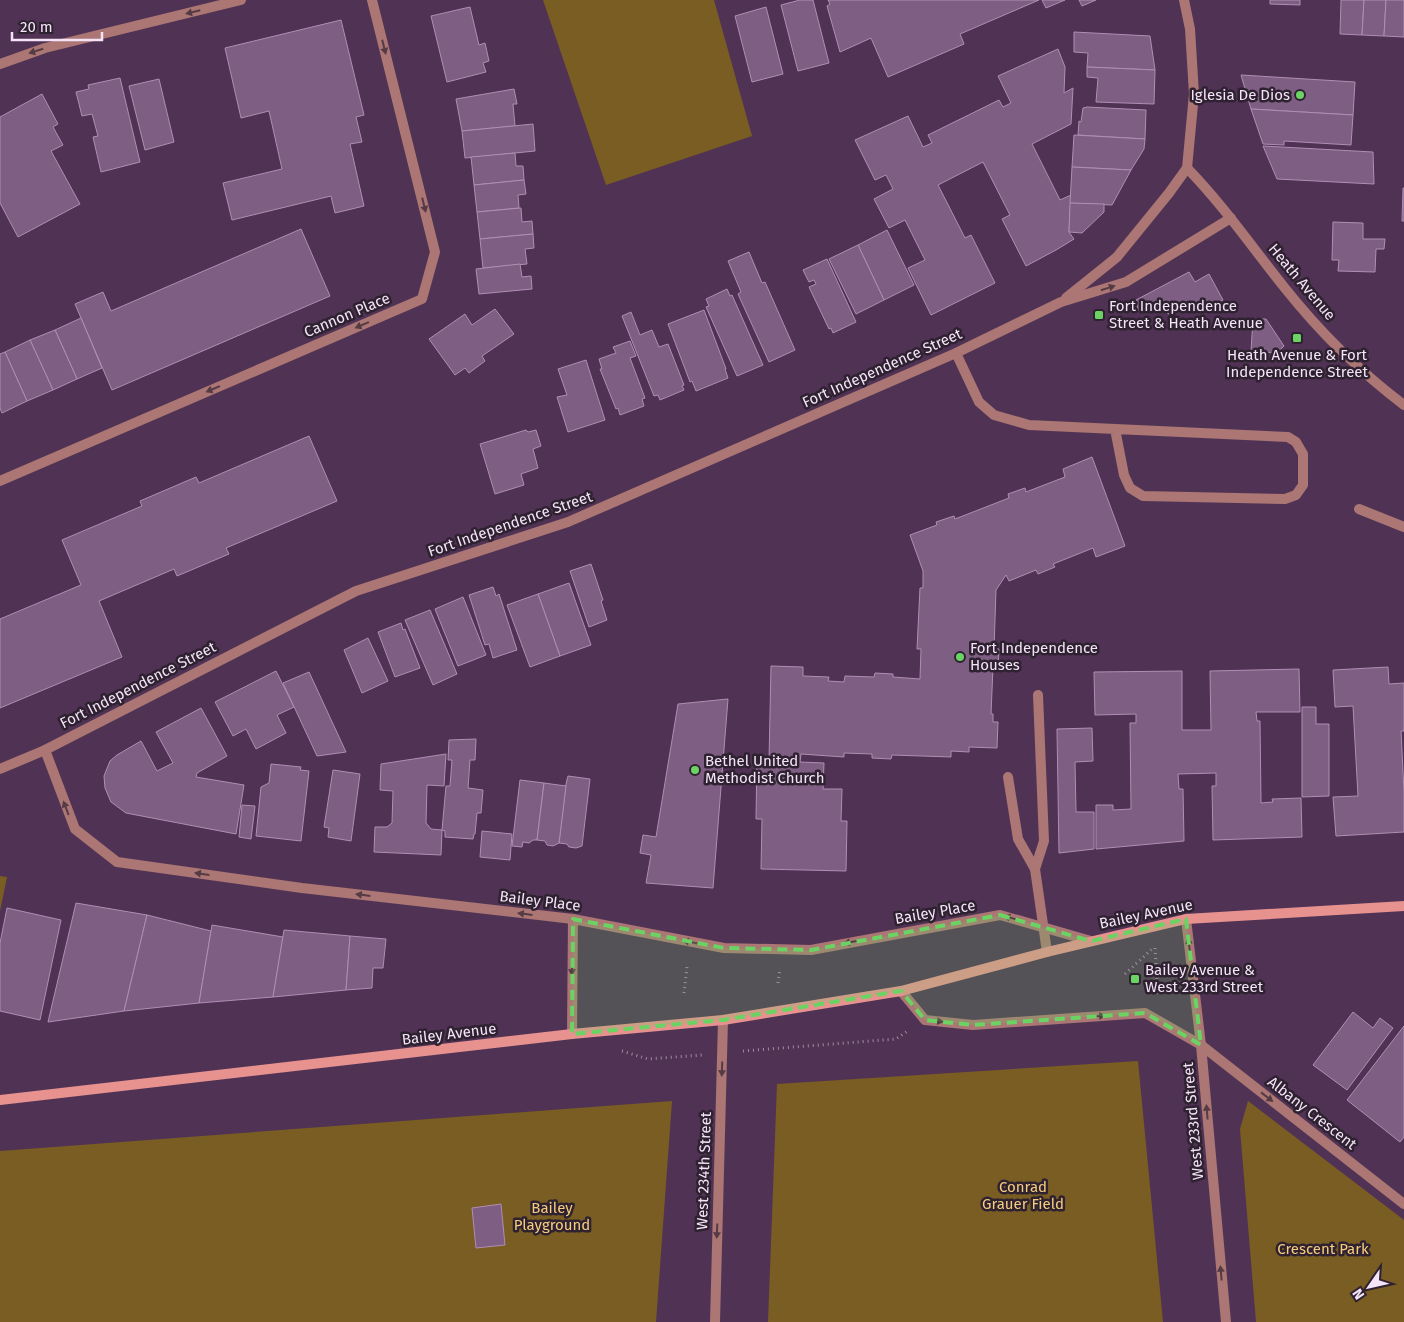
<svg xmlns="http://www.w3.org/2000/svg" width="1404" height="1322" font-family="'Fira Sans',sans-serif">
<style>
.green{fill:#7a5d23}
.building{fill:#7e5e82;stroke:#b08eb5}
.lines{fill:none;stroke-linecap:round;stroke-linejoin:round}
.path{stroke:#a189a4;stroke-width:3;stroke-dasharray:1 4;stroke-linecap:butt}
.service{stroke:#ab7673;stroke-width:10}
.minor{stroke:#ab7673;stroke-width:10}
.secondary{stroke:#e7928f;stroke-width:10}
.oneway{fill:#543b44}
.marked{fill:#6bd363;fill-opacity:0.2;stroke:#6bd363;stroke-width:4;stroke-dasharray:10 6;stroke-linejoin:round}
.poi-dot{fill:#6bd363;stroke:#2e2130;stroke-width:2}
.labels{text-anchor:middle;dominant-baseline:central;stroke-width:5;stroke-linejoin:round;paint-order:stroke}
.poi-label{font-size:15px;fill:#f5e3f8;stroke:#2e2130;text-anchor:start}
.street-label{font-size:15px;fill:#f5e3f8;stroke:#2e2130}
.park-label{font-size:15px;fill:#f7cd7d;stroke:#2e2130}
</style>
<rect width="100%" height="100%" fill="#503354"/>
<g class="green">
<polygon points="543,0 714,0 752,136 606,185"/>
<polygon points="0,876 7,877 0,911"/>
<polygon points="1138,1061 1163,1322 768,1322 777,1084"/>
<polygon points="672,1101 656,1322 0,1322 0,1151"/>
<polygon points="1248,1101 1404,1220 1404,1322 1256,1322 1240,1129"/>
</g>
<g class="building">
<polygon points="800,0 813,0 829,63 798,71 781,5"/>
<polygon points="828,0 1039,0 960,34 964,44 888,77 871,38 840,52 827,6 830,4"/>
<polygon points="1042,0 1065,0 1046,8"/>
<polygon points="1079,0 1096,0 1082,6"/>
<polygon points="1270,0 1300,0 1300,5 1270,4"/>
<polygon points="1341,0 1364,0 1362,35 1340,34"/>
<polygon points="1364,0 1386,0 1384,36 1362,35"/>
<polygon points="1386,0 1404,0 1404,37 1384,36"/>
<polygon points="470,7 479,45 485,43 489,61 483,63 486,72 447,82 431,16"/>
<polygon points="766,7 783,74 752,82 735,16"/>
<polygon points="341,20 364,115 356,117 362,142 350,144 364,206 335,213 331,196 232,220 223,183 282,169 269,111 241,118 225,48"/>
<polygon points="1074,32 1150,36 1155,70 1087,67 1088,53 1074,52"/>
<polygon points="1058,49 1065,67 1064,93 1073,88 1071,124 1032,144 1060,200 1071,195 1069,232 1074,239 1056,250 1026,266 1002,219 1010,215 983,162 938,185 965,238 971,235 995,283 931,315 908,268 925,260 905,220 889,228 874,199 893,189 886,175 875,180 855,140 908,116 923,147 932,143 928,135 999,100 1003,107 1011,103 998,76"/>
<polygon points="1087,67 1155,70 1154,104 1096,102 1098,78 1087,77"/>
<polygon points="1241,75 1355,82 1353,115 1251,109"/>
<polygon points="120,78 140,162 101,172 93,137 98,136 92,114 82,116 76,92 89,89 88,85"/>
<polygon points="159,79 174,142 145,150 129,86"/>
<polygon points="514,89 517,104 513,104 515,126 462,131 456,99"/>
<polygon points="42,94 58,124 53,127 63,145 51,151 80,204 18,237 0,203 0,117"/>
<polygon points="1087,107 1146,110 1145,139 1078,135 1079,121 1081,122 1083,108"/>
<polygon points="1251,109 1353,115 1351,145 1284,141 1284,145 1263,144"/>
<polygon points="533,124 535,151 465,158 462,131"/>
<polygon points="1074,135 1145,139 1144,149 1131,170 1072,167"/>
<polygon points="1263,146 1373,152 1374,184 1277,179"/>
<polygon points="515,153 516,166 523,166 524,180 474,185 471,157"/>
<polygon points="1072,167 1131,170 1112,205 1070,203"/>
<polygon points="524,180 526,194 518,195 519,208 477,212 474,185"/>
<polygon points="1403,188 1404,188 1404,221 1402,221"/>
<polygon points="1070,203 1104,204 1104,212 1082,233 1069,232"/>
<polygon points="521,208 522,222 532,221 533,234 480,239 477,212"/>
<polygon points="1333,222 1363,223 1363,239 1385,239 1384,249 1376,249 1375,272 1338,271 1339,260 1332,260"/>
<polygon points="301,229 330,296 112,390 75,304 103,292 111,311"/>
<polygon points="887,230 914,285 884,300 858,245"/>
<polygon points="533,234 534,248 525,249 527,264 483,268 480,239"/>
<polygon points="858,245 884,300 856,314 829,259"/>
<polygon points="749,252 762,283 765,282 795,350 769,362 738,294 741,292 728,261"/>
<polygon points="827,259 856,322 833,333 831,328 829,329 809,287 816,284 814,280 809,282 803,270"/>
<polygon points="520,264 522,277 531,276 532,289 479,294 476,269"/>
<polygon points="1189,272 1195,282 1209,274 1223,300 1208,308 1205,303 1190,312 1186,304 1168,314 1167,312 1138,310 1136,300"/>
<polygon points="727,289 730,296 732,295 763,365 737,376 706,307 709,306 706,299"/>
<polygon points="495,309 514,334 482,356 485,361 469,373 465,368 455,375 429,339 465,314 472,325"/>
<polygon points="704,310 726,369 725,369 728,378 696,391 692,381 690,382 668,324"/>
<polygon points="631,312 640,335 652,330 659,347 668,344 684,385 682,386 684,390 660,400 658,395 654,396 622,316"/>
<polygon points="81,318 102,368 77,379 55,330"/>
<polygon points="1253,319 1266,319 1284,346 1277,353 1251,351"/>
<polygon points="55,330 77,379 53,390 30,340"/>
<polygon points="30,340 53,390 27,401 5,352"/>
<polygon points="630,341 636,356 630,358 645,398 642,399 644,406 620,415 618,408 616,409 600,369 602,369 599,359 616,353 613,347"/>
<polygon points="5,352 27,401 2,413 0,408 0,354"/>
<polygon points="586,360 605,420 568,432 557,397 567,395 558,369"/>
<polygon points="526,430 528,432 536,430 541,446 533,449 538,468 521,474 524,485 495,494 480,444"/>
<polygon points="309,436 337,501 226,548 229,554 177,576 174,569 99,601 122,657 0,708 0,619 81,585 62,540 142,506 140,501 196,477 199,483"/>
<polygon points="1092,457 1125,546 1096,557 1093,548 1053,564 1055,567 1038,574 1036,570 1009,581 1006,575 996,590 994,649 999,649 998,668 993,667 991,714 993,714 993,722 998,722 997,748 969,747 969,752 951,751 951,757 892,755 891,759 872,758 872,754 844,753 844,757 801,754 800,762 824,763 823,789 842,789 841,821 847,821 846,871 761,869 762,819 756,819 757,760 769,761 771,666 803,667 803,676 829,677 828,681 844,682 845,676 874,677 875,673 893,674 893,677 920,679 921,649 917,649 920,588 923,588 923,571 910,535 937,525 936,522 954,516 955,519 1009,498 1008,494 1025,488 1026,492 1065,477 1063,469"/>
<polygon points="591,564 603,600 601,601 607,620 589,627 570,571"/>
<polygon points="569,583 591,645 560,656 538,594"/>
<polygon points="493,587 496,596 499,594 517,650 493,658 489,644 485,645 469,595"/>
<polygon points="538,594 560,656 530,667 507,605"/>
<polygon points="463,597 486,655 458,666 435,609"/>
<polygon points="430,610 457,674 433,685 405,620"/>
<polygon points="401,623 403,630 405,629 420,668 395,677 378,632"/>
<polygon points="368,638 388,681 362,693 344,650"/>
<polygon points="1388,667 1389,684 1404,683 1404,731 1401,731 1404,792 1404,832 1336,836 1333,797 1358,796 1353,706 1335,707 1333,670"/>
<polygon points="1299,669 1300,712 1256,712 1257,721 1260,721 1261,803 1273,802 1272,799 1301,798 1302,837 1213,840 1212,786 1216,786 1216,773 1178,774 1179,789 1183,789 1184,841 1096,849 1096,805 1113,805 1113,810 1131,809 1130,723 1136,723 1136,714 1095,715 1094,672 1182,671 1182,730 1211,730 1210,671"/>
<polygon points="276,671 294,707 277,715 286,733 256,749 246,729 233,736 215,702"/>
<polygon points="309,672 346,752 317,756 283,683"/>
<polygon points="728,699 713,888 646,883 651,855 640,853 643,835 656,837 678,704"/>
<polygon points="1302,707 1316,707 1316,724 1329,724 1329,796 1302,797"/>
<polygon points="201,708 227,756 197,773 196,777 244,785 236,834 126,813 111,802 105,788 104,776 110,761 117,755 141,741 157,771 173,763 156,732"/>
<polygon points="1092,728 1093,761 1075,762 1076,812 1094,812 1094,849 1059,853 1057,729"/>
<polygon points="476,739 475,760 470,760 468,788 483,790 481,813 477,813 475,834 474,834 473,839 445,837 445,831 442,830 446,786 450,786 452,760 448,760 449,740"/>
<polygon points="446,754 444,786 427,785 426,823 431,829 442,830 441,855 374,852 375,827 387,827 392,823 393,791 380,790 381,764"/>
<polygon points="271,764 301,767 300,770 309,771 301,841 256,836 261,787 269,783"/>
<polygon points="333,770 360,774 351,841 328,837 329,828 324,827"/>
<polygon points="568,776 590,779 582,846 576,848 569,847 567,844 559,843 566,784"/>
<polygon points="520,780 544,783 537,840 533,840 529,843 523,842 522,847 512,846"/>
<polygon points="544,783 566,786 559,843 553,846 547,845 545,841 537,840"/>
<polygon points="242,805 255,806 251,839 239,837"/>
<polygon points="482,831 512,834 510,860 480,857"/>
<polygon points="76,903 147,915 124,1011 48,1022"/>
<polygon points="7,908 61,920 40,1020 0,1011 0,943"/>
<polygon points="147,915 211,931 199,1003 124,1011"/>
<polygon points="212,925 283,937 273,997 199,1003"/>
<polygon points="284,930 350,936 346,990 273,997"/>
<polygon points="350,936 386,939 383,968 373,968 372,988 346,990"/>
<polygon points="1353,1012 1373,1028 1380,1018 1393,1028 1347,1090 1313,1065"/>
<polygon points="1404,1026 1404,1137 1400,1142 1347,1100"/>
<polygon points="501,1204 505,1245 476,1248 472,1208"/>
</g>
<g class="lines">
<g class="path">
<polyline points="1155,948 1158,996"/>
<polyline points="1125,974 1152,949"/>
<polyline points="778,983 780,968"/>
<polyline points="684,993 687,967"/>
<polyline points="622,1051 648,1059 702,1055"/>
<polyline points="743,1051 896,1039 909,1030"/>
</g>
<g class="service">
<polyline points="956,353 979,402 994,415 1029,425 1288,437 1296,442 1303,454 1303,485 1296,495 1285,499 1143,496 1130,488 1124,475 1115,429"/>
<polyline points="1359,509 1404,527"/>
<polyline points="1008,777 1018,839 1035,869 1047,952"/>
<polyline points="1035,869 1044,841 1038,695"/>
</g>
<g class="minor">
<polyline points="0,64 45,48 241,0"/>
<path d="M1187 168C1223 205 1252 247 1284 287 1319 331 1359 371 1404 405"/>
<polyline points="1066,298 1117,257 1169,193 1187,168 1194,94 1190,29 1184,0"/>
<polyline points="0,481 422,299 435,252 372,0"/>
<polyline points="45,750 75,829 117,862 302,888 573,919 724,948 811,950 1000,915 1091,941"/>
<polyline points="0,769 45,750 356,591 568,522 956,353 1061,302 1126,282 1231,218"/>
<polyline points="1186,919 1201,1045 1226,1322"/>
<polyline points="901,991 925,1020 973,1025 1145,1013 1201,1045 1404,1204"/>
<polyline points="572,1034 573,919"/>
<polyline points="715,1322 723,1020"/>
</g>
<polyline class="secondary" points="0,1100 572,1034 723,1020 901,991 1047,952 1186,919 1404,906"/>
</g>
<defs><path id="oneway-solid" d="M-6-.8H1V-3.2L6.5 0L1 3.2V.8H-6Z" transform="scale(1.25)"/></defs>
<g class="oneway">
<use href="#oneway-solid" transform="translate(193 12) rotate(166)"/>
<use href="#oneway-solid" transform="translate(384 47) rotate(76)"/>
<use href="#oneway-solid" transform="translate(36 51) rotate(163)"/>
<use href="#oneway-solid" transform="translate(424 205) rotate(76)"/>
<use href="#oneway-solid" transform="translate(1108 288) rotate(-18)"/>
<use href="#oneway-solid" transform="translate(362 325) rotate(157)"/>
<use href="#oneway-solid" transform="translate(213 389) rotate(157)"/>
<use href="#oneway-solid" transform="translate(66 808) rotate(-111)"/>
<use href="#oneway-solid" transform="translate(202 874) rotate(-172)"/>
<use href="#oneway-solid" transform="translate(363 895) rotate(-173)"/>
<use href="#oneway-solid" transform="translate(525 914) rotate(-173)"/>
<use href="#oneway-solid" transform="translate(1011 918) rotate(-164)"/>
<use href="#oneway-solid" transform="translate(690 942) rotate(-169)"/>
<use href="#oneway-solid" transform="translate(851 942) rotate(170)"/>
<use href="#oneway-solid" transform="translate(1189 945) rotate(-97)"/>
<use href="#oneway-solid" transform="translate(572 968) rotate(91)"/>
<use href="#oneway-solid" transform="translate(1098 1016) rotate(-4)"/>
<use href="#oneway-solid" transform="translate(936 1021) rotate(6)"/>
<use href="#oneway-solid" transform="translate(722 1069) rotate(92)"/>
<use href="#oneway-solid" transform="translate(1267 1097) rotate(38)"/>
<use href="#oneway-solid" transform="translate(1207 1112) rotate(-95)"/>
<use href="#oneway-solid" transform="translate(717 1231) rotate(92)"/>
<use href="#oneway-solid" transform="translate(1221 1273) rotate(-95)"/>
</g>
<path class="marked" d="M1000 915 1091 941 1186 919 1201 1045 1145 1013 973 1025 925 1020 901 991 723 1020 572 1034 573 919 724 948 811 950Z"/>
<g class="poi-dot">
<circle cx="1300" cy="95" r="5"/>
<rect x="1094" y="310" width="10" height="10" rx="2.5"/>
<rect x="1292" y="333" width="10" height="10" rx="2.5"/>
<circle cx="960" cy="657" r="5"/>
<circle cx="695" cy="770" r="5"/>
<rect x="1130" y="974" width="10" height="10" rx="2.5"/>
</g>
<g class="labels">
<g class="poi-label">
<text x="1290" y="95" text-anchor="end">Iglesia De Dios</text>
<text x="1109" y="306">Fort Independence<tspan x="1109" dy="17">Street &amp; Heath Avenue</tspan></text>
<text x="1297" y="355" text-anchor="middle">Heath Avenue &amp; Fort<tspan x="1297" dy="17">Independence Street</tspan></text>
<text x="970" y="648">Fort Independence<tspan x="970" dy="17">Houses</tspan></text>
<text x="705" y="761">Bethel United<tspan x="705" dy="17">Methodist Church</tspan></text>
<text x="1145" y="970">Bailey Avenue &amp;<tspan x="1145" dy="17">West 233rd Street</tspan></text>
</g>
<g class="street-label">
<text transform="translate(1302 282) rotate(50)">Heath Avenue</text>
<text transform="translate(347 315) rotate(-23)">Cannon Place</text>
<text transform="translate(882 368) rotate(-24)">Fort Independence Street</text>
<text transform="translate(510 524) rotate(-19)">Fort Independence Street</text>
<text transform="translate(138 685) rotate(-27)">Fort Independence Street</text>
<text transform="translate(540 901) rotate(7)">Bailey Place</text>
<text transform="translate(935 912) rotate(-10)">Bailey Place</text>
<text transform="translate(1146 914) rotate(-12)">Bailey Avenue</text>
<text transform="translate(449 1034) rotate(-7)">Bailey Avenue</text>
<text transform="translate(1312 1113) rotate(38)">Albany Crescent</text>
<text transform="translate(1193 1121) rotate(-95)">West 233rd Street</text>
<text transform="translate(704 1171) rotate(-88)">West 234th Street</text>
</g>
<g class="park-label">
<text x="1023" y="1187">Conrad<tspan x="1023" dy="17">Grauer Field</tspan></text>
<text x="552" y="1208">Bailey<tspan x="552" dy="17">Playground</tspan></text>
<text x="1323" y="1249">Crescent Park</text>
</g>
</g>
<g transform="translate(1369 1287) rotate(236)" stroke="#2e2130" stroke-width="4" paint-order="stroke">
<path d="M0-4L9 19L0 12L-9 19Z" fill="#f5e3f8"/>
<text y="-8" font-size="14" font-weight="bold" text-anchor="middle" fill="#f5e3f8">N</text>
</g>
<path d="M12 32v8h90v-8" fill="none" stroke="#f5e3f8" stroke-width="2.5"/>
<text x="20" y="32" font-size="15" fill="#f5e3f8" stroke="#2e2130" stroke-width="4" paint-order="stroke">20 m</text>
</svg>
